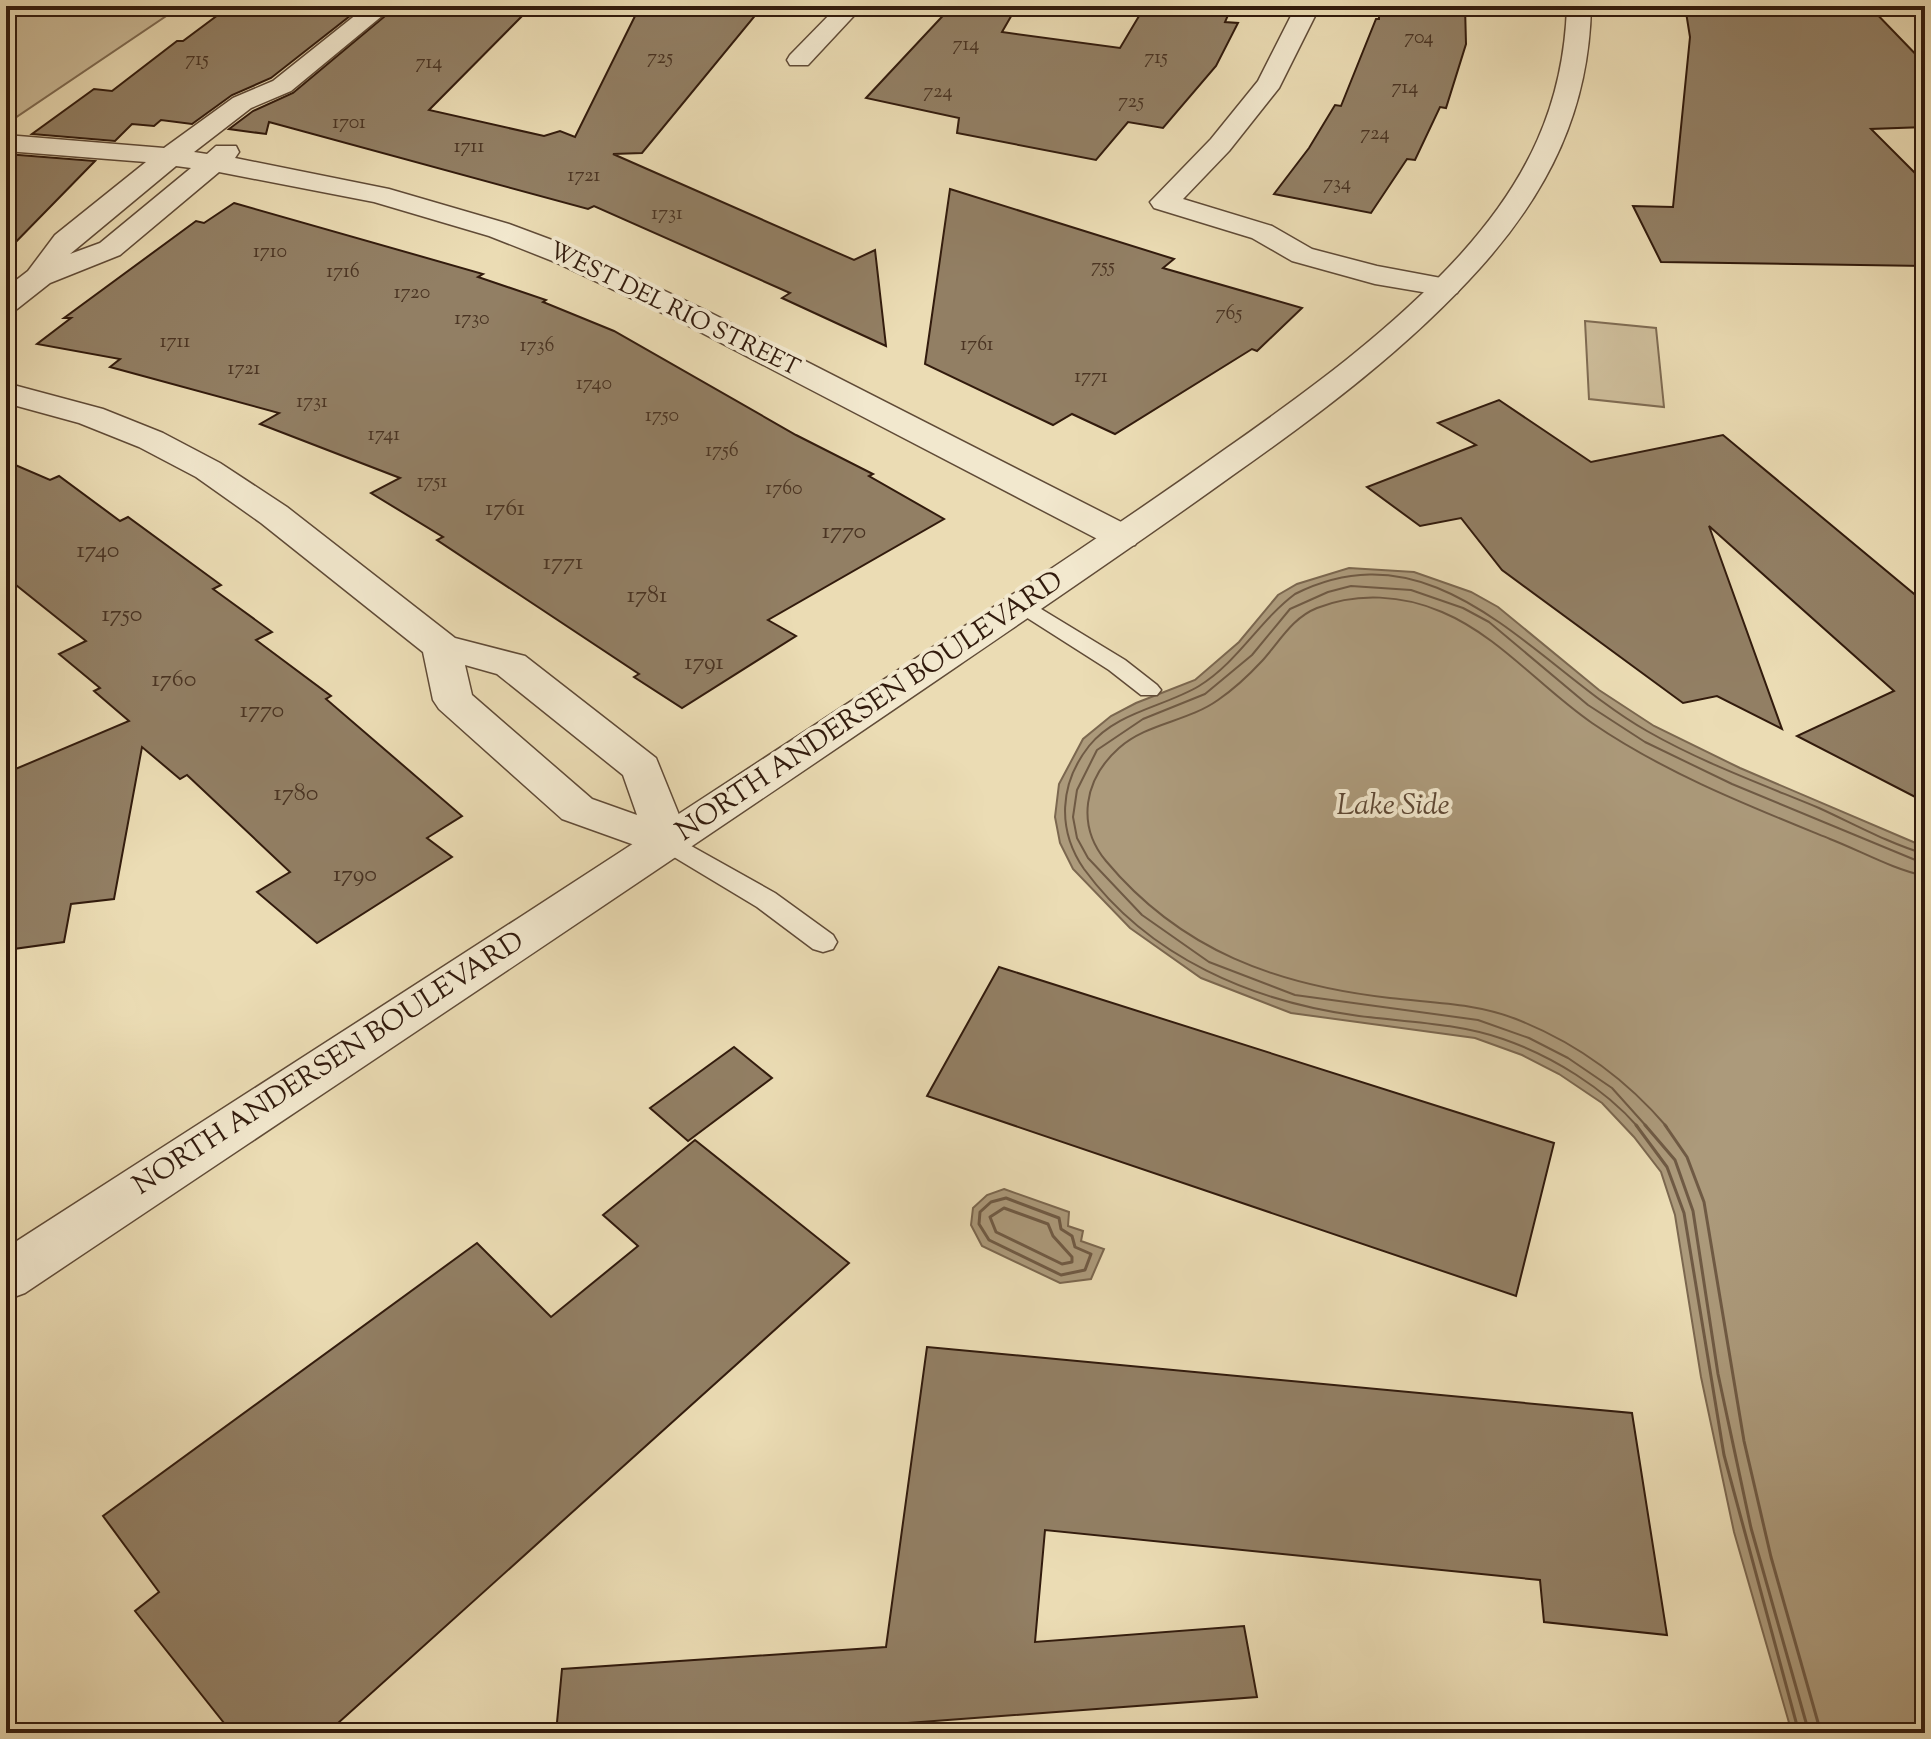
<svg xmlns="http://www.w3.org/2000/svg" width="1931" height="1739" font-family="'Sorts Mill Goudy',serif">
<style>
.green{fill:#ccbb98;stroke:#7f6b52;stroke-width:2}
.water{fill:#ac9a7b;stroke:#7b674f;stroke-width:2}
.lines{fill:none;stroke-linecap:round;stroke-linejoin:round}
.shore-far1{stroke:#6f5a44;stroke-width:2}
.shore{stroke:#6f5a44;stroke-width:3}
.building{fill:#927f64;stroke:#321b0d;stroke-width:2}
.service-casing{stroke:#604b37;stroke-width:3}
.minor-casing{stroke:#604b37;stroke-width:3}
.tertiary-casing{stroke:#604b37;stroke-width:3}
.service{fill:#f2e8ce;fill-rule:evenodd}
.minor{fill:#f2e8ce;fill-rule:evenodd}
.tertiary{fill:#f2e8ce;fill-rule:evenodd}
.labels{text-anchor:middle;dominant-baseline:central;stroke-width:8;stroke-linejoin:round;paint-order:stroke}
.far-number-label{font-size:20px;fill:#4a3423}
.far-street-label{font-size:24px;fill:#321b0d;stroke:#f2e8ce}
.number-label{font-size:24px;fill:#4a3423}
.street-label{font-size:28px;fill:#321b0d;stroke:#f2e8ce}
.water-label{font-size:30px;font-style:italic;fill:#5d4734;stroke:#f2e8ce}
</style>
<rect width="100%" height="100%" fill="#ebdcb4"/>
<filter id="stains"><feTurbulence type="fractalNoise" baseFrequency=".0025" numOctaves="4"/><feColorMatrix values="0 0 0 0 .2 0 0 0 0 .09 0 0 0 0 .02 0 0 0 .5 -.17"/></filter>
<radialGradient id="worn" r=".72"><stop offset=".6" stop-color="#630" stop-opacity="0"/><stop offset="1" stop-color="#630" stop-opacity=".3"/></radialGradient>
<g class="green">
<polygon points="6,6 181,6 6,124"/>
<polygon points="1585,321 1656,328 1664,407 1589,399"/>
</g>
<g class="water">
<polygon points="1349,568 1414,572 1471,592 1498,607 1599,690 1654,726 1740,768 1925,847 1925,1733 1792,1733 1734,1532 1701,1377 1675,1215 1661,1172 1634,1137 1602,1103 1559,1074 1522,1055 1475,1038 1291,1013 1201,978 1130,928 1073,869 1060,843 1055,817 1059,784 1083,739 1111,716 1136,703 1195,680 1239,642 1278,595 1297,584"/>
<polygon points="1004,1189 1069,1212 1068,1226 1083,1231 1081,1241 1104,1249 1091,1279 1060,1283 982,1246 971,1225 973,1208 987,1195"/>
</g>
<g class="lines">
<g class="shore-far1">
<path d="M1638 1127C1604 1088 1552 1056 1503 1039 1457 1023 1407 1022 1359 1016 1254 1002 1149 958 1084 869 1057 830 1059 784 1089 746 1116 712 1164 707 1199 686 1238 662 1259 621 1295 594 1439 522 1536 668 1647 731 1701 762 1761 784 1819 808 1854 824 1888 843 1925 854"/>
<polyline points="1647,1127 1612,1088 1568,1058 1529,1038 1478,1020 1295,995 1209,962 1142,915 1088,858 1077,838 1073,817 1077,790 1097,750 1143,719 1205,694 1252,655 1290,609 1328,592 1351,586 1411,590 1463,608 1489,622 1588,705 1645,742 1732,784 1925,864"/>
<path d="M1667 1127C1626 1079 1575 1042 1516 1019 1475 1003 1433 1003 1390 998 1277 985 1181 951 1106 861 1076 825 1084 779 1119 748 1147 723 1187 722 1218 700 1234 689 1249 675 1262 661 1280 641 1292 618 1317 608 1357 592 1403 595 1442 612 1499 636 1541 688 1592 723 1665 773 1749 806 1830 839 1861 851 1892 869 1925 876"/>
</g>
<g class="shore">
<polyline points="1636,1125 1667,1167 1684,1213 1724,1455 1799,1733"/>
<polyline points="1645,1125 1675,1160 1693,1211 1718,1374 1751,1528 1809,1733"/>
<polyline points="1665,1125 1687,1157 1704,1202 1744,1441 1771,1557 1821,1733"/>
<polygon points="1006,1198 1059,1218 1061,1229 1072,1236 1075,1247 1091,1254 1085,1270 1061,1275 989,1240 979,1224 980,1212 991,1202"/>
<polygon points="1004,1208 1048,1224 1053,1236 1072,1257 1072,1262 1062,1264 996,1232 990,1217"/>
</g>
</g>
<g class="building">
<polygon points="230,6 288,6 355,12 271,78 232,95 192,124 161,120 154,126 132,124 115,141 32,134 94,89 112,91 177,41 183,41"/>
<polygon points="397,6 532,6 429,110 544,136 560,131 575,137 640,6 763,6 642,153 613,154 854,260 875,250 886,346 782,298 790,293 594,206 588,209 269,122 266,134 229,129 253,111 293,93"/>
<polygon points="952,6 1017,6 1002,32 1120,48 1145,6 1232,6 1225,22 1238,23 1216,66 1163,128 1128,122 1096,160 957,133 959,118 866,98"/>
<polygon points="1379,6 1465,6 1466,44 1446,108 1440,107 1415,160 1407,159 1371,213 1274,194 1309,148 1335,105 1341,106 1376,19 1379,19"/>
<polygon points="1685,6 1871,8 1925,64 1925,127 1871,129 1925,183 1925,266 1661,262 1633,206 1673,207 1690,37"/>
<polygon points="6,154 95,161 6,252"/>
<polygon points="950,189 1174,259 1163,268 1302,308 1257,351 1252,349 1115,434 1072,414 1053,425 925,364"/>
<polygon points="234,203 483,274 478,277 546,300 543,302 614,331 796,435 873,474 869,476 944,519 768,620 796,636 682,708 634,677 639,674 437,540 443,537 371,493 400,478 260,424 279,413 110,367 120,359 37,344 71,318 64,318 196,221 204,223"/>
<polygon points="1499,400 1591,462 1723,435 1925,603 1925,802 1797,736 1894,691 1709,526 1782,729 1717,696 1683,703 1502,570 1461,518 1420,526 1367,487 1476,445 1438,423"/>
<polygon points="6,461 50,480 59,476 120,521 128,517 221,585 213,589 272,632 256,640 331,696 326,699 462,816 427,838 452,857 317,943 257,892 290,872 187,775 180,779 142,747 114,899 71,904 64,942 6,950 6,773 129,721 94,691 100,688 59,654 86,641 6,577"/>
<polygon points="999,967 1554,1143 1516,1296 927,1096"/>
<polygon points="734,1047 772,1078 688,1141 650,1108"/>
<polygon points="695,1140 849,1263 327,1733 232,1733 135,1611 159,1592 103,1516 477,1243 551,1317 638,1246 603,1215"/>
<polygon points="927,1347 1632,1413 1667,1635 1544,1622 1540,1580 1045,1530 1035,1642 1244,1626 1257,1697 894,1724 727,1733 556,1733 562,1669 886,1647"/>
</g>
<g class="lines">
<g class="service-casing">
<g id="service">
<polygon points="1023,598 1125,660 1157,685 1161,690 1157,695 1141,695 1109,670 1015,610 1012,605 1015,600"/>
<polygon points="668,833 775,893 833,935 837,942 833,949 823,952 813,949 757,907 659,848 655,842 659,836"/>
</g>
</g>
<g class="minor-casing">
<g id="minor">
<path d="M367 6H394L291 91 251 108 194 152 207 154 216 146H236L239 152 235 158 389 189 509 224 576 249 705 310 1135 529 1140 537 1135 545 1122 548 1109 545 683 323 555 262 489 236 374 202 219 172 120 255 50 283 17 309 6 312V288L28 271 55 235 146 162 6 151V135L164 148 233 98 273 81ZM176 166 191 168 100 243 70 254Z"/>
<polygon points="838,6 863,6 808,65 790,65 787,60 790,55"/>
<polygon points="1296,6 1320,6 1279,88 1229,151 1183,199 1272,226 1312,249 1377,266 1457,281 1461,287 1457,293 1446,296 1375,284 1292,261 1252,238 1154,208 1150,202 1211,139 1258,81"/>
<path d="M6 383 103 409 163 433 220 463 287 507 455 638 525 656 656 758 690 842 683 853 668 857 562 819 439 709 433 700 423 652 261 523 196 477 139 447 79 423 6 403ZM465 665 497 674 623 775 637 815 592 799 472 695Z"/>
</g>
</g>
<g class="tertiary-casing">
<path id="tertiary" d="M1567 6H1591C1589 110 1549 191 1480 268 1408 348 1321 413 1233 475 1143 540 1051 602 959 665 649 877 337 1084 25 1293L6 1300V1248C314 1050 622 853 927 651 1027 585 1127 519 1224 450 1308 391 1392 330 1461 254 1527 181 1564 105 1567 6Z"/>
</g>
<use href="#service" class="service"/>
<use href="#minor" class="minor"/>
<use href="#tertiary" class="tertiary"/>
</g>
<g class="labels">
<g class="far-number-label">
<text x="1419" y="38">704</text>
<text x="966" y="45">714</text>
<text x="660" y="58">725</text>
<text x="1156" y="58">715</text>
<text x="197" y="60">715</text>
<text x="429" y="63">714</text>
<text x="1405" y="88">714</text>
<text x="938" y="92">724</text>
<text x="1131" y="102">725</text>
<text x="349" y="123">1701</text>
<text x="1375" y="134">724</text>
<text x="469" y="147">1711</text>
<text x="584" y="176">1721</text>
<text x="1337" y="184">734</text>
<text x="667" y="214">1731</text>
<text x="270" y="252">1710</text>
<text x="1103" y="267">755</text>
<text x="343" y="272">1716</text>
<text x="412" y="293">1720</text>
<text x="1229" y="314">765</text>
<text x="472" y="319">1730</text>
<text x="175" y="342">1711</text>
<text x="977" y="345">1761</text>
<text x="537" y="346">1736</text>
<text x="244" y="369">1721</text>
<text x="1091" y="377">1771</text>
<text x="594" y="384">1740</text>
<text x="312" y="402">1731</text>
<text x="662" y="416">1750</text>
<text x="384" y="435">1741</text>
<text x="722" y="451">1756</text>
<text x="432" y="482">1751</text>
<text x="784" y="489">1760</text>
</g>
<g class="far-street-label">
<text transform="translate(674 310) rotate(26)">WEST DEL RIO STREET</text>
</g>
<g class="number-label">
<text x="505" y="509">1761</text>
<text x="844" y="532">1770</text>
<text x="98" y="551">1740</text>
<text x="563" y="563">1771</text>
<text x="647" y="596">1781</text>
<text x="122" y="615">1750</text>
<text x="704" y="663">1791</text>
<text x="174" y="680">1760</text>
<text x="262" y="711">1770</text>
<text x="296" y="794">1780</text>
<text x="355" y="875">1790</text>
</g>
<g class="street-label">
<text transform="translate(870 707) rotate(-34)">NORTH ANDERSEN BOULEVARD</text>
<text transform="translate(329 1064) rotate(-33)">NORTH ANDERSEN BOULEVARD</text>
</g>
<g class="water-label">
<text x="1393" y="806">Lake Side</text>
</g>
</g>
<rect width="1931" height="1739" fill="none" stroke="#ebdcb4" stroke-width="32"/>
<rect x="8" y="8" width="1915" height="1723" fill="none" stroke="#321b0d" stroke-width="4"/>
<rect x="16" y="16" width="1899" height="1707" fill="none" stroke="#321b0d" stroke-width="2"/>
<rect width="100%" height="100%" filter="url(#stains)"/>
<rect width="100%" height="100%" fill="url(#worn)"/>
</svg>
